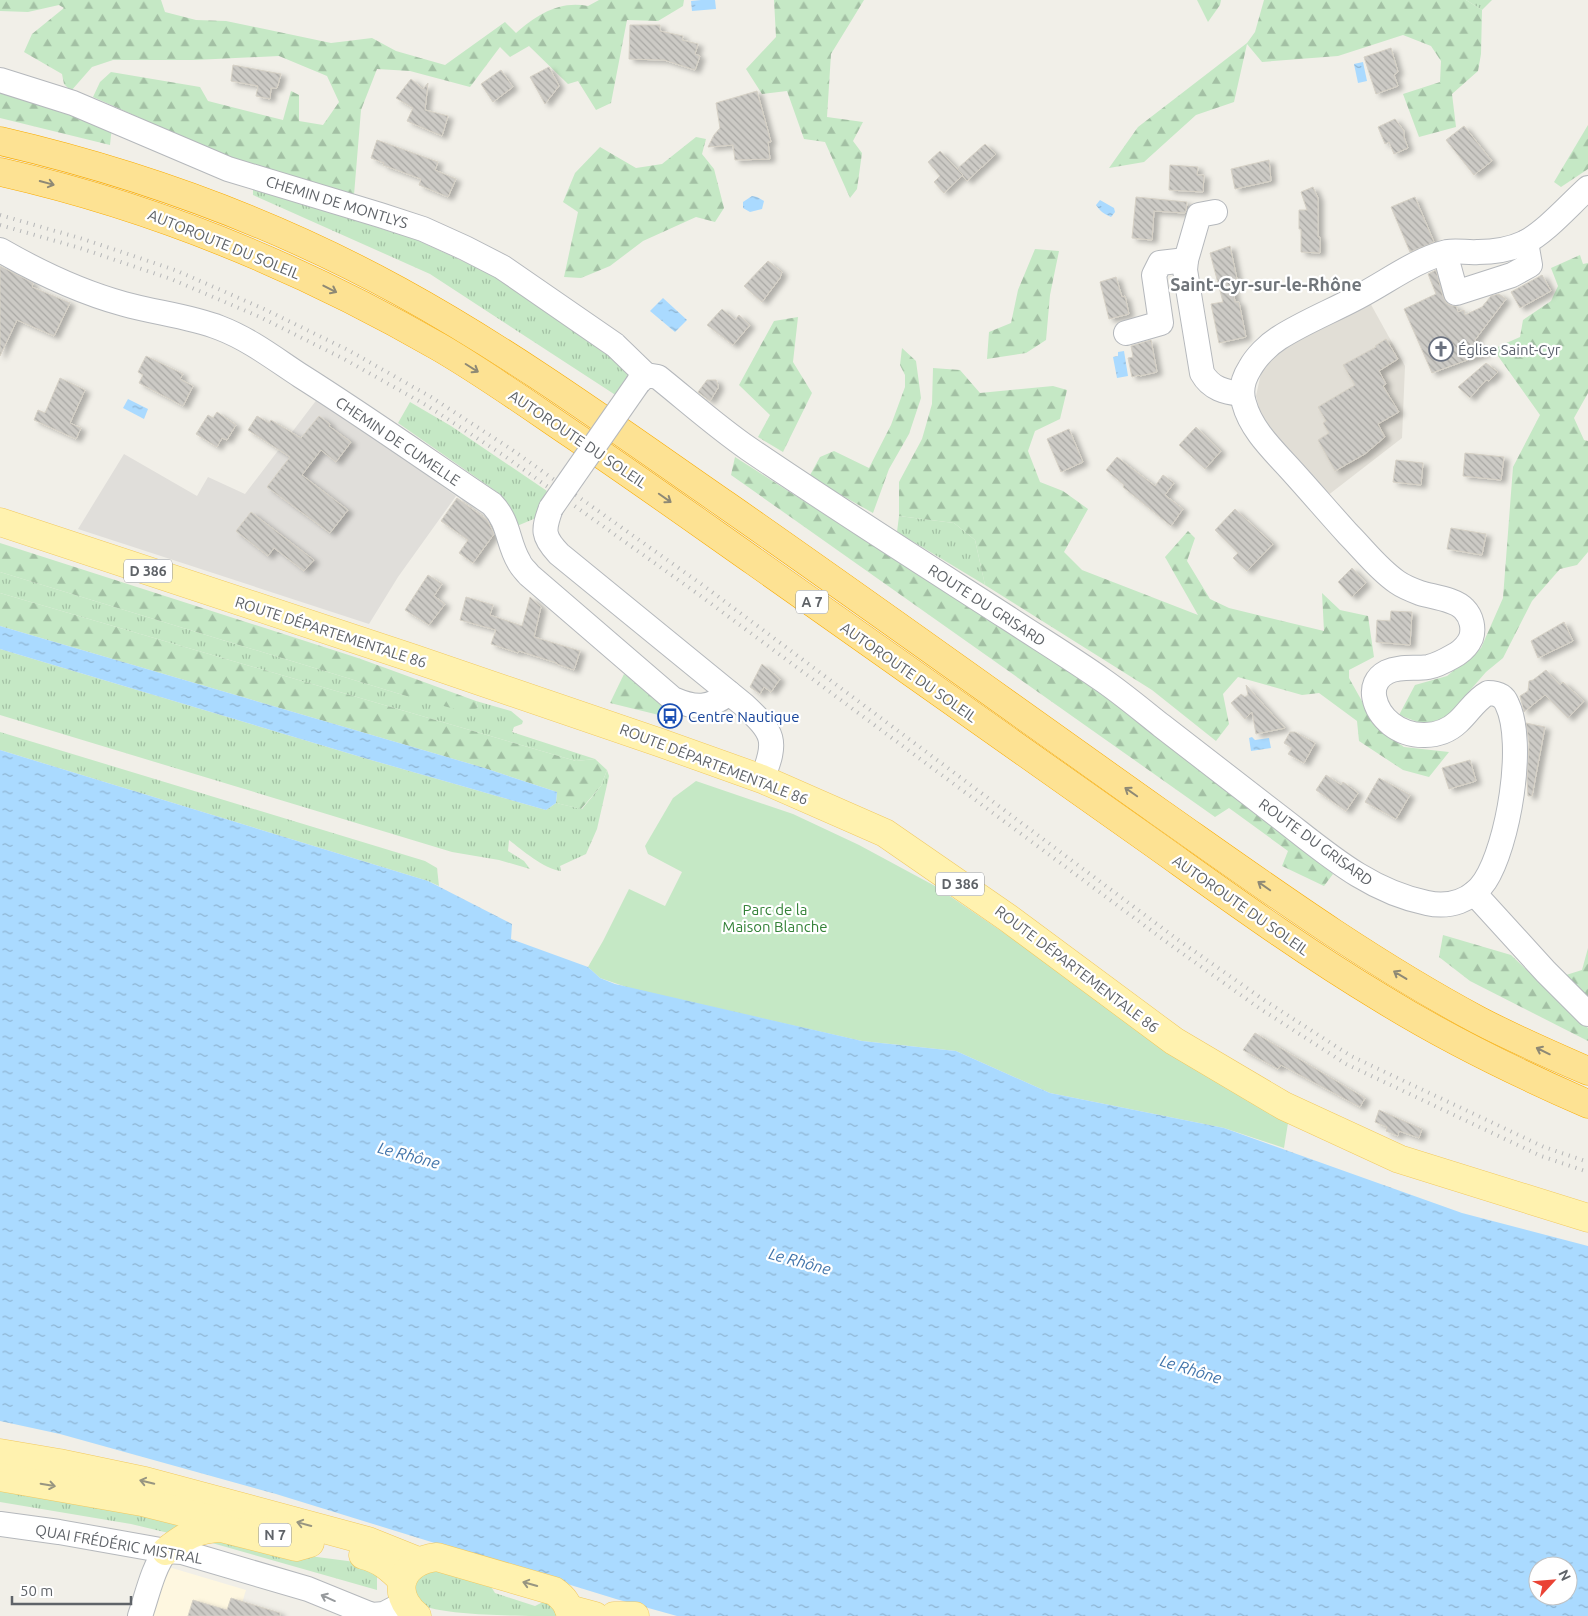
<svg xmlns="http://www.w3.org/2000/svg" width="1588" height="1616" font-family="Ubuntu,sans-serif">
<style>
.commercial{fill:#fef7e0}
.industrial{fill:#e0deda}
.education{fill:#e1ded6}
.grass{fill:url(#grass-tufts)}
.forest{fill:url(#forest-firs)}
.park{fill:#c5e8c5}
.water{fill:url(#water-ripples);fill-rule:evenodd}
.building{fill:url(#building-back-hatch);stroke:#d6d1c6;filter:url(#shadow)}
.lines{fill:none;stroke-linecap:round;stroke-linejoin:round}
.minor-casing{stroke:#b5b8bc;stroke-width:26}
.major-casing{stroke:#f2c960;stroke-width:29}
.highway-casing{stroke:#f9ab00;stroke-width:29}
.minor{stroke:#fff;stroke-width:24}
.major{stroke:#fff2af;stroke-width:28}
.highway{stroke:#fde293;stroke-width:28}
.rail{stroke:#b6b7b8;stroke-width:4;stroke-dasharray:1 6;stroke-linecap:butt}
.minor-bridge-casing{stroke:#b5b8bc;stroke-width:26;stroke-linecap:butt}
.minor-bridge{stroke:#fff;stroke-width:24}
.oneway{stroke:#8e8975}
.oneway2{stroke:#979581}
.oneway3{stroke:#979a9d}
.labels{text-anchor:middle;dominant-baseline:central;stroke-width:4.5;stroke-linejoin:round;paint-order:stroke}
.shield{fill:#fff;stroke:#8f9295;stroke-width:1}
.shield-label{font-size:14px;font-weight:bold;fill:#5f6368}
.street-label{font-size:15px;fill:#5f6368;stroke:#fff}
.worship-label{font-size:15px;fill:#5b616d;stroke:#fff;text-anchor:start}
.transit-label{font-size:15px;fill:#164399;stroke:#fff;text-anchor:start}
.park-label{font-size:15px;fill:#348238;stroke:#fff}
.water-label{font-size:16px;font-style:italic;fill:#4174aa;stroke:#fff}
.quarter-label{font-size:18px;font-weight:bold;fill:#70757a;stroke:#fff}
</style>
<defs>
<pattern id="grass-tufts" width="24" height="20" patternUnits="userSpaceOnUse" patternTransform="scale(1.25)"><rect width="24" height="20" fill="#c5e8c5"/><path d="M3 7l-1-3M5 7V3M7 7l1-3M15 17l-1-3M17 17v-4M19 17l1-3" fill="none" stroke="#a3c0a4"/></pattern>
<pattern id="forest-firs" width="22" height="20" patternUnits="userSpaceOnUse" patternTransform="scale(1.25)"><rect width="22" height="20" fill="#c5e8c5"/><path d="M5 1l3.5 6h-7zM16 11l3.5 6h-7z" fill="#a3c0a4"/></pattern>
<pattern id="water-ripples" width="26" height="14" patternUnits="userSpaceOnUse" patternTransform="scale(1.25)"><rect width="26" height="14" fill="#aadaff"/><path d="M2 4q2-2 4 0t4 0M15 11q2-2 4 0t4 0" fill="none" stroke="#8eb4d2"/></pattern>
<pattern id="building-back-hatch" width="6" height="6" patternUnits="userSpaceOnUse" patternTransform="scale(1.25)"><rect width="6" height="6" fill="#cccac5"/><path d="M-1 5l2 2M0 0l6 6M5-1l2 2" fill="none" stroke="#a9a8a4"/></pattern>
<filter id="shadow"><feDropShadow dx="5" dy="3" stdDeviation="2.5" flood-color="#0004"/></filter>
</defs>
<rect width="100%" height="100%" fill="#f1efe8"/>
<polygon class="commercial" points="172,1568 246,1590 238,1616 151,1616 165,1570"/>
<polygon class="industrial" points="318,398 456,496 398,577 369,624 78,529 124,454 197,496 208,477 245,494"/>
<polygon class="education" points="1369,301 1405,366 1402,438 1327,496 1263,424 1256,396 1261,373 1267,362 1294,341"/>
<g class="grass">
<polygon points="1466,0 1492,0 1482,10"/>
<polygon points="253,188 417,240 512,284 625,368 630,378 617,396 430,274 253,195"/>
<polygon points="410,402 451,426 547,491 538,508 536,518 517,526 506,504 497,492 398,423"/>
<polygon points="899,516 954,523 975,540 985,585 897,532"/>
<polygon points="0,572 403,695 478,708 476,701 511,711 523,721 522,724 514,727 512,732 595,759 576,761 0,593"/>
<path d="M0 649 371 760 546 810 556 803 582 809 601 786 607 770 609 776 597 829 586 854 560 866 561 871C544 869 522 850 509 840L508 851 524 861 530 869 499 860 452 852 0 715Z"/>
<polygon points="0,732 425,861 437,868 439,886 428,881 0,750"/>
<polygon points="0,1489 206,1522 177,1535 131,1524 0,1502"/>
<polygon points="205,1537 317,1557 363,1563 377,1569 377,1590 198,1539"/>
<path d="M433 1570 490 1585 495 1593 535 1606 545 1601 550 1603 558 1616C528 1616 448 1616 425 1606 415 1599 414 1588 418 1578Z"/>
</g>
<g class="forest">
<path d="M0 0H161L165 12 196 20 226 21 331 43 372 38 396 51 445 65 505 22 516 33C536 15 560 0 588 6L599 0H684L683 6 658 21 627 20 611 103 596 110 578 81 568 84 529 46 510 57 500 47 470 87 410 71 377 69 361 110 354 195 227 159 138 117 93 97 100 82 111 72 200 87 208 101 283 120 291 91 299 95V121L323 125 339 102 327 76 279 56 195 60H113L92 67 71 91 64 84 62 74 24 52 32 34 64 8 59 5 28 12 0 11Z"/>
<polygon points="774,0 864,0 831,54 827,117 863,122 853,141 862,153 857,189 850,198 825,142 804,139 787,91 762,94 746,69 776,37"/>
<polygon points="1197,0 1221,0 1220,5 1208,22"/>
<polygon points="1264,0 1466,0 1482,10 1481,54 1478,71 1452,94 1456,127 1419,137 1403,94 1440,82 1441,61 1431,46 1403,35 1338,56 1262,62 1247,44 1234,102 1196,115 1144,162 1109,168 1138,127 1247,43 1255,32"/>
<polygon points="0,90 112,126 110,145 0,118"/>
<polygon points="1588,125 1588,169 1561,187 1554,182"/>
<polygon points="696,137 706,139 702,154 714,169 724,208 715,222 696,217 643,241 610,266 581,278 564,277 578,212 563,202 575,173 600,147 636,168 662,164"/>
<polygon points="1035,249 1059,251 1050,295 1046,340 1026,353 987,359 989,332 1011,323 1018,290"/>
<polygon points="1580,255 1583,264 1588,263 1588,393 1574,418 1584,440 1588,441 1588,552 1577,565 1560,569 1532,601 1503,658 1486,672 1446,718 1423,724 1399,715 1415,685 1447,676 1481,648 1503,598 1513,467 1540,415 1493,349 1520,337 1523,320 1551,301 1558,286 1551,268"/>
<polygon points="798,317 793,362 812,393 783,452 758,437 770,415 739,385 774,321"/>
<polygon points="902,348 916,361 921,398 909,434 889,469 873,513 809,477 820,457 834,451 869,468 891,425 905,387 905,375 900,365"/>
<polygon points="933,368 960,370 980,393 1053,386 1067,390 1060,419 1035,431 1028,451 1040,482 1063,491 1088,509 1064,552 1082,570 1198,615 1165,557 1188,531 1195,538 1187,561 1210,599 1229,608 1324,631 1322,593 1340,610 1368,616 1374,657 1349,670 1349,678 1377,728 1404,747 1449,752 1429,777 1403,770 1359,741 1357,721 1319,693 1302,695 1238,677 1223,694 1229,724 1216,741 1152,690 985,585 975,540 954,523 899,516 899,482 922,439 932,404"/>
<polygon points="735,457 1093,686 1333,874 1324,886 1282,866 1288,851 1229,808 1215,817 731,475"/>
<polygon points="0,543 358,658 476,701 478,708 466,712 403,695 0,572"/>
<polygon points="0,593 576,761 595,759 607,770 601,786 581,809 556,803 557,792 481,767 0,626"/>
<polygon points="624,674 665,704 663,716 610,703"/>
<polygon points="1443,935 1511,955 1588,1028 1588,1041 1470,981 1439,957"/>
<polygon points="1588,948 1588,1002 1566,975 1582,970"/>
</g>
<polygon class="park" points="696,781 793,814 859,845 935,886 1013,939 1186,1062 1288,1123 1284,1148 1224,1128 1050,1093 956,1051 862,1041 632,989 600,978 588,967 603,941 629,889 665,906 682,872 648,854 645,846 673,798"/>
<g class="water">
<polygon points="701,0 715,0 716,9 692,11 691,1"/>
<polygon points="1363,62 1367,81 1358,83 1354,64"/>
<polygon points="752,196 757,197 764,201 762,209 750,212 743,208 743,202"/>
<path d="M1100 200 1114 208 1115 212 1111 217C1104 214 1100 211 1096 205Z"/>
<polygon points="663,298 687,320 675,332 650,311"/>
<polygon points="1124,351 1128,376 1117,378 1113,357 1118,356 1118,352"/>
<polygon points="128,399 148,409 144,419 123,408"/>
<polygon points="0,626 481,767 557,792 556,803 546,810 371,760 0,649"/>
<polygon points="1252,737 1255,740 1269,738 1271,748 1251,751 1249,738"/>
<path d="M0 750 428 881 512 924 511 939 588 967 600 978 615 984 862 1041 956 1051 1050 1093 1224 1128 1462 1213 1588 1246V1616H677L616 1599 276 1494 60 1434 0 1421ZM1538 1566H1568V1596H1538Z"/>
</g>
<g class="building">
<polygon points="630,25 660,25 660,31 683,36 682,40 698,44 695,54 700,56 695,70 664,60 629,59"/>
<polygon points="1391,48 1398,72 1394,75 1398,86 1376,94 1364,57"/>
<polygon points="233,65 281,74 277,88 271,88 270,99 256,96 258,86 231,81"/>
<polygon points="549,67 559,86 545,104 530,77"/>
<polygon points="501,70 513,87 493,102 481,84"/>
<polygon points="411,79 423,89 428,83 425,110 448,116 442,136 407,121 413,108 396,98"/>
<polygon points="757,91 771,142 768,142 770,159 735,160 733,145 708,147 714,135 720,128 716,103"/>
<polygon points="1395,119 1404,131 1404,137 1408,148 1394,154 1389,142 1385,144 1378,127"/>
<polygon points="1464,126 1492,161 1474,175 1446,140"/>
<polygon points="377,140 438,162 435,170 456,179 448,197 419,185 421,179 383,165 384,163 371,158"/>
<polygon points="985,144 996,154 967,181 957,169"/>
<polygon points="940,151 963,175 944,193 934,182 940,176 928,162"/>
<polygon points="1269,160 1271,181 1235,189 1231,169"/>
<polygon points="1170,165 1198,167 1197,175 1204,175 1203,192 1169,190"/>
<polygon points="1313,187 1318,198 1318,237 1320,237 1320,253 1301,252 1301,229 1299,229 1299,210 1307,210 1301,192"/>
<polygon points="1136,197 1187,202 1186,210 1185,213 1154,211 1152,240 1132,238"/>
<polygon points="1415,197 1434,242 1410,252 1391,207"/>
<polygon points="1230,246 1237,279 1232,281 1235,302 1239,302 1246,337 1219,343 1211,304 1223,302 1210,253"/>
<polygon points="768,261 782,272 780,278 762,302 744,286"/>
<polygon points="0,266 33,283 32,287 70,303 54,336 17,320 0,356"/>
<polygon points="1436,270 1443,297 1446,303 1452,306 1456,306 1458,312 1464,310 1465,315 1482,307 1491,296 1499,294 1506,299 1475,340 1486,353 1432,373 1404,309 1436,294 1428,274"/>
<polygon points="1542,275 1551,291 1520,308 1511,292"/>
<polygon points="1116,277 1122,297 1125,296 1129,314 1109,319 1100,282"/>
<polygon points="722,309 735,320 739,315 750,325 733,345 707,325"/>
<polygon points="1386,339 1398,359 1379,371 1386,384 1383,386 1399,412 1378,424 1385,437 1365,454 1335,471 1318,440 1329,433 1323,423 1326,421 1318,407 1355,385 1343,365 1376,347 1375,346"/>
<polygon points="1151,340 1157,372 1140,376 1139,375 1132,377 1128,358 1133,357 1131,346"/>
<polygon points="146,356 183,374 180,379 193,386 183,406 139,383 143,375 138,372"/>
<polygon points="1486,363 1498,372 1489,381 1486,380 1470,398 1458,387"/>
<polygon points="60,378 85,390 70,423 81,428 76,439 34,420 38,410 45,413"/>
<polygon points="707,380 716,380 718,385 718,388 710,401 698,392"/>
<polygon points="217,412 236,425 227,440 222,438 217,447 196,434 208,415 213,418"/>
<polygon points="257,416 269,423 271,420 301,438 319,416 330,424 329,426 351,442 336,462 321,450 302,475 348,510 330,533 267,487 290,457 248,430"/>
<polygon points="1196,427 1221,451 1205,469 1179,445"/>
<polygon points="1069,429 1083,462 1061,472 1047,439"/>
<polygon points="1465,453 1504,457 1501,480 1463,476"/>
<polygon points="1117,457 1155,486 1163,475 1174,483 1165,495 1183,509 1171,526 1123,487 1124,485 1106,470"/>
<polygon points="1396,460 1423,463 1421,485 1393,482"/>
<polygon points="457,498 487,520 494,534 473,563 459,553 468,540 441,521"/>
<polygon points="1235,509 1273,544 1247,571 1233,558 1238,553 1215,530"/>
<polygon points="251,512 314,560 304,571 274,548 268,556 236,531"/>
<polygon points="1451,528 1486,534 1482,555 1447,549"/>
<polygon points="1352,568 1366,583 1352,597 1338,582"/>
<polygon points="428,575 442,584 434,596 445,604 429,625 405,610"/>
<polygon points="466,597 493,605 490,615 522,626 530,597 541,607 534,637 580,651 574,670 557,664 557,663 519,651 518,653 491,644 496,630 460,620"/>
<polygon points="1391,611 1412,612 1410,645 1376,642 1377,620 1390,621"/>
<polygon points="1564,622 1573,641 1538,658 1531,641"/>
<polygon points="762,664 780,679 771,692 764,687 760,694 750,687"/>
<polygon points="1546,670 1560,685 1563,682 1584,701 1568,718 1545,695 1524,712 1520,696 1528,691 1529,681 1533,680"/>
<polygon points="1246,685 1272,714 1285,728 1256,734 1252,712 1245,719 1231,703 1241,694 1245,697 1248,695"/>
<polygon points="1526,723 1545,727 1532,796 1528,796 1527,780 1529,743"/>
<polygon points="1290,732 1295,732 1315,743 1304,763 1288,754 1292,748 1284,743"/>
<polygon points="1470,760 1476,781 1449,789 1442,768"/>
<polygon points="1326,775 1341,785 1343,782 1358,793 1346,811 1316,790"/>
<polygon points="1379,778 1410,795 1396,819 1365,802"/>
<polygon points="1255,1033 1365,1098 1360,1107 1281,1065 1278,1069 1243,1050"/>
<polygon points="1379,1110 1422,1129 1419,1138 1399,1131 1398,1136 1386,1131 1387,1127 1375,1122"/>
<polygon points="231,1598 280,1613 280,1616 188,1616 193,1600 227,1610"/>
</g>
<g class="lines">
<g class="minor-casing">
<g id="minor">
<polyline points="0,80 73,103 228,169 380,215 423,229 465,248 502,267 615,345 646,375"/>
<path d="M1215 212 1199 215 1186 260 1185 270 1202 373C1211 389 1225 392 1242 394"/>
<path d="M0 250C40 273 80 292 124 304 156 313 189 316 220 328 249 339 275 359 301 376 366 417 428 461 492 504 510 523 507 542 519 562 521 567 526 571 529 575L673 699C696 709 709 709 729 693"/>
<polyline points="1445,253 1456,293 1512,275 1530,265 1526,242"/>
<polyline points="1126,333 1161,323 1154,275 1160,263 1186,260"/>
<path d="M638 383 646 375 658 377C688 401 717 427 749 449 834 507 921 562 1008 618 1040 639 1073 659 1104 681 1124 695 1143 711 1162 726 1200 755 1238 785 1277 815 1324 851 1367 891 1427 903 1449 908 1472 901 1485 881 1508 846 1526 743 1507 704 1504 696 1497 693 1488 693 1475 700 1469 712 1458 722 1440 739 1410 739 1391 724 1375 711 1364 684 1387 672 1399 666 1415 669 1428 667 1439 665 1448 659 1457 654 1463 650 1468 645 1471 638 1474 629 1472 617 1464 609 1455 599 1433 597 1420 593 1412 590 1404 587 1397 582 1378 569 1364 550 1348 534 1329 513 1311 492 1292 471 1274 451 1251 430 1244 403 1240 391 1243 379 1250 368 1256 357 1268 345 1279 338 1304 322 1332 311 1358 297 1387 282 1415 260 1447 252 1457 250 1468 253 1478 252 1494 252 1511 249 1524 243 1546 232 1570 204 1588 188"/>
<path d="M551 508C543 530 542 536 559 554L744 705C774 733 778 740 762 779"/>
<polyline points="1474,893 1546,972 1588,1014"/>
<polyline points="0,1524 59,1532 166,1551 182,1552 308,1589 372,1615 384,1614 405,1603"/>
<path d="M140 1616C147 1596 153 1567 166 1551"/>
</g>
</g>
<g class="major-casing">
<g id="major">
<polyline points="0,522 412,658 661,743 762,779 885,833 1008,918 1174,1041 1284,1106 1399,1159 1588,1218"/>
<polyline points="0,1453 59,1463 145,1481 368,1541 418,1561"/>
<polyline points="0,1477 142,1502 275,1535"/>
<path d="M166 1551C185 1536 196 1529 221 1528L296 1547 310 1543"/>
<path d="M363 1555C380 1559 390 1568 402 1580"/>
<polyline points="569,1609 595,1616"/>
<path d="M417 1616C389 1592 401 1561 437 1557L554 1591C564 1598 568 1604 571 1616"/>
<polyline points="614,1616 635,1616"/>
</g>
</g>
<g class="highway-casing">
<g id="highway">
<path d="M0 141C138 173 275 223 399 291 514 354 619 431 726 505 871 606 1015 710 1159 812 1263 885 1366 960 1478 1020 1514 1039 1551 1055 1588 1071"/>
<path d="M0 172C155 207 302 268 439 347 482 372 523 401 564 429 628 472 691 517 755 562 886 655 1018 748 1150 841 1226 895 1301 950 1381 998 1447 1039 1517 1073 1588 1104"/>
</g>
</g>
<use href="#minor" class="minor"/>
<use href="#major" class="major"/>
<use href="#highway" class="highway"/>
<g class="rail">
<polyline points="0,215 83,239 175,270 264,309 348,350 431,397 511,449 704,586 1177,939 1264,1000 1351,1056 1544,1147 1588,1162"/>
<polyline points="0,225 80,248 171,279 260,317 344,359 426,405 506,457 698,594 1172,946 1259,1008 1346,1064 1541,1156 1588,1172"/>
</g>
<g class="minor-bridge-casing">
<polyline id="minor-bridge" points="551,508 638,383"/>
</g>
<use href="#minor-bridge" class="minor-bridge"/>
</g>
<defs><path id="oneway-shaft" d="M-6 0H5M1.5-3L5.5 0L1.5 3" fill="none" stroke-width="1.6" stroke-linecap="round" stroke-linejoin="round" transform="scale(1.25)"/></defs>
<g class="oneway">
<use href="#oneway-shaft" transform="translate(47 183) rotate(15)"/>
<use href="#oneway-shaft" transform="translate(330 289) rotate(27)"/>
<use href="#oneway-shaft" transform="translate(472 368) rotate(32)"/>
<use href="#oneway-shaft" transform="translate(665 498) rotate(35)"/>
<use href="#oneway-shaft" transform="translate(1131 792) rotate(-145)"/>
<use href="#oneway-shaft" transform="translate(1264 886) rotate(-145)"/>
<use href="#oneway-shaft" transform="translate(1400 975) rotate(-149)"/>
<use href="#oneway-shaft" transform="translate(1543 1051) rotate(-154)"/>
</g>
<g class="oneway2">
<use href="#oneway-shaft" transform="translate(147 1482) rotate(-166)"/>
<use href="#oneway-shaft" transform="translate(48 1485) rotate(10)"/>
<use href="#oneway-shaft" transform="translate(304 1524) rotate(-165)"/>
<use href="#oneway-shaft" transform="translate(530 1584) rotate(-164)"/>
</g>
<use class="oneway3" href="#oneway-shaft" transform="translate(328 1598) rotate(-156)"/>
<defs>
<g id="church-ring" transform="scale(1.25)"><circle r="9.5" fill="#fff" stroke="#6b7280" stroke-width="1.5"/><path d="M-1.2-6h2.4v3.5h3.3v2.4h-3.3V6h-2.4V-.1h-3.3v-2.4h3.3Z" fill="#6b7280"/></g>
<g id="bus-ring" transform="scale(1.25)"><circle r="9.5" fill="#fff" stroke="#1a4fb4" stroke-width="1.5"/><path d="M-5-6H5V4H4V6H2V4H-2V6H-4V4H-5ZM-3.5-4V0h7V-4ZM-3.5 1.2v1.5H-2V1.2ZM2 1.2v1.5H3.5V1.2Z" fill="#1a4fb4"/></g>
</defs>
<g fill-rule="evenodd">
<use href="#church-ring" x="1441" y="349"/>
<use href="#bus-ring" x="670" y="716"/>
</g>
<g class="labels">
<g class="shield">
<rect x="124" y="559.5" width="48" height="23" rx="4"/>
<rect x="796" y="590.5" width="32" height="23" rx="4"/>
<rect x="936" y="872.5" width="48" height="23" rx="4"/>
<rect x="259" y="1523.5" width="32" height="23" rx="4"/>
</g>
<g class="shield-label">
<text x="148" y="571">D 386</text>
<text x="812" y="602">A 7</text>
<text x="960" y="884">D 386</text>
<text x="275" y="1535">N 7</text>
</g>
<g class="street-label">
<text transform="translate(337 202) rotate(17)">CHEMIN DE MONTLYS</text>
<text transform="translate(224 244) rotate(22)">AUTOROUTE DU SOLEIL</text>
<text transform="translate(578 439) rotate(34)">AUTOROUTE DU SOLEIL</text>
<text transform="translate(398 441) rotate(34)">CHEMIN DE CUMELLE</text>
<text transform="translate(987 605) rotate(33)">ROUTE DU GRISARD</text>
<text transform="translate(331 632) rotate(18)">ROUTE DÉPARTEMENTALE 86</text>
<text transform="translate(909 672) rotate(35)">AUTOROUTE DU SOLEIL</text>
<text transform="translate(714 764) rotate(21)">ROUTE DÉPARTEMENTALE 86</text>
<text transform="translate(1316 842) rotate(36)">ROUTE DU GRISARD</text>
<text transform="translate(1241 905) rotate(35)">AUTOROUTE DU SOLEIL</text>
<text transform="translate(1077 969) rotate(37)">ROUTE DÉPARTEMENTALE 86</text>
<text transform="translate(119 1544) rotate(10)">QUAI FRÉDÉRIC MISTRAL</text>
</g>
<g class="worship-label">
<text x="1458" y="349">Église Saint-Cyr</text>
</g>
<g class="transit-label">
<text x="688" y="716">Centre Nautique</text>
</g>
<g class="park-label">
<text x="775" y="909">Parc de la<tspan x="775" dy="17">Maison Blanche</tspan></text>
</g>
<g class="water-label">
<text transform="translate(409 1155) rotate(15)">Le Rhône</text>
<text transform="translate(800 1261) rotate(15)">Le Rhône</text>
<text transform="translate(1191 1369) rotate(17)">Le Rhône</text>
</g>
<g class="quarter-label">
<text x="1266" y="284">Saint-Cyr-sur-le-Rhône</text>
</g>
</g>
<g transform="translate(1553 1581) rotate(64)"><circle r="24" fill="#ffffff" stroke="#bfc1c3"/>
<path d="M0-4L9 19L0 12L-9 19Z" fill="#ea4335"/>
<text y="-8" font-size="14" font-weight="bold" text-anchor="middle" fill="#5f6368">N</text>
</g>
<path d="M12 1596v8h119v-8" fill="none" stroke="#5f6368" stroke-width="2.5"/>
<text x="20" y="1596" font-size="15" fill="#5f6368" stroke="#ffffff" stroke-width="4" paint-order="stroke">50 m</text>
</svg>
